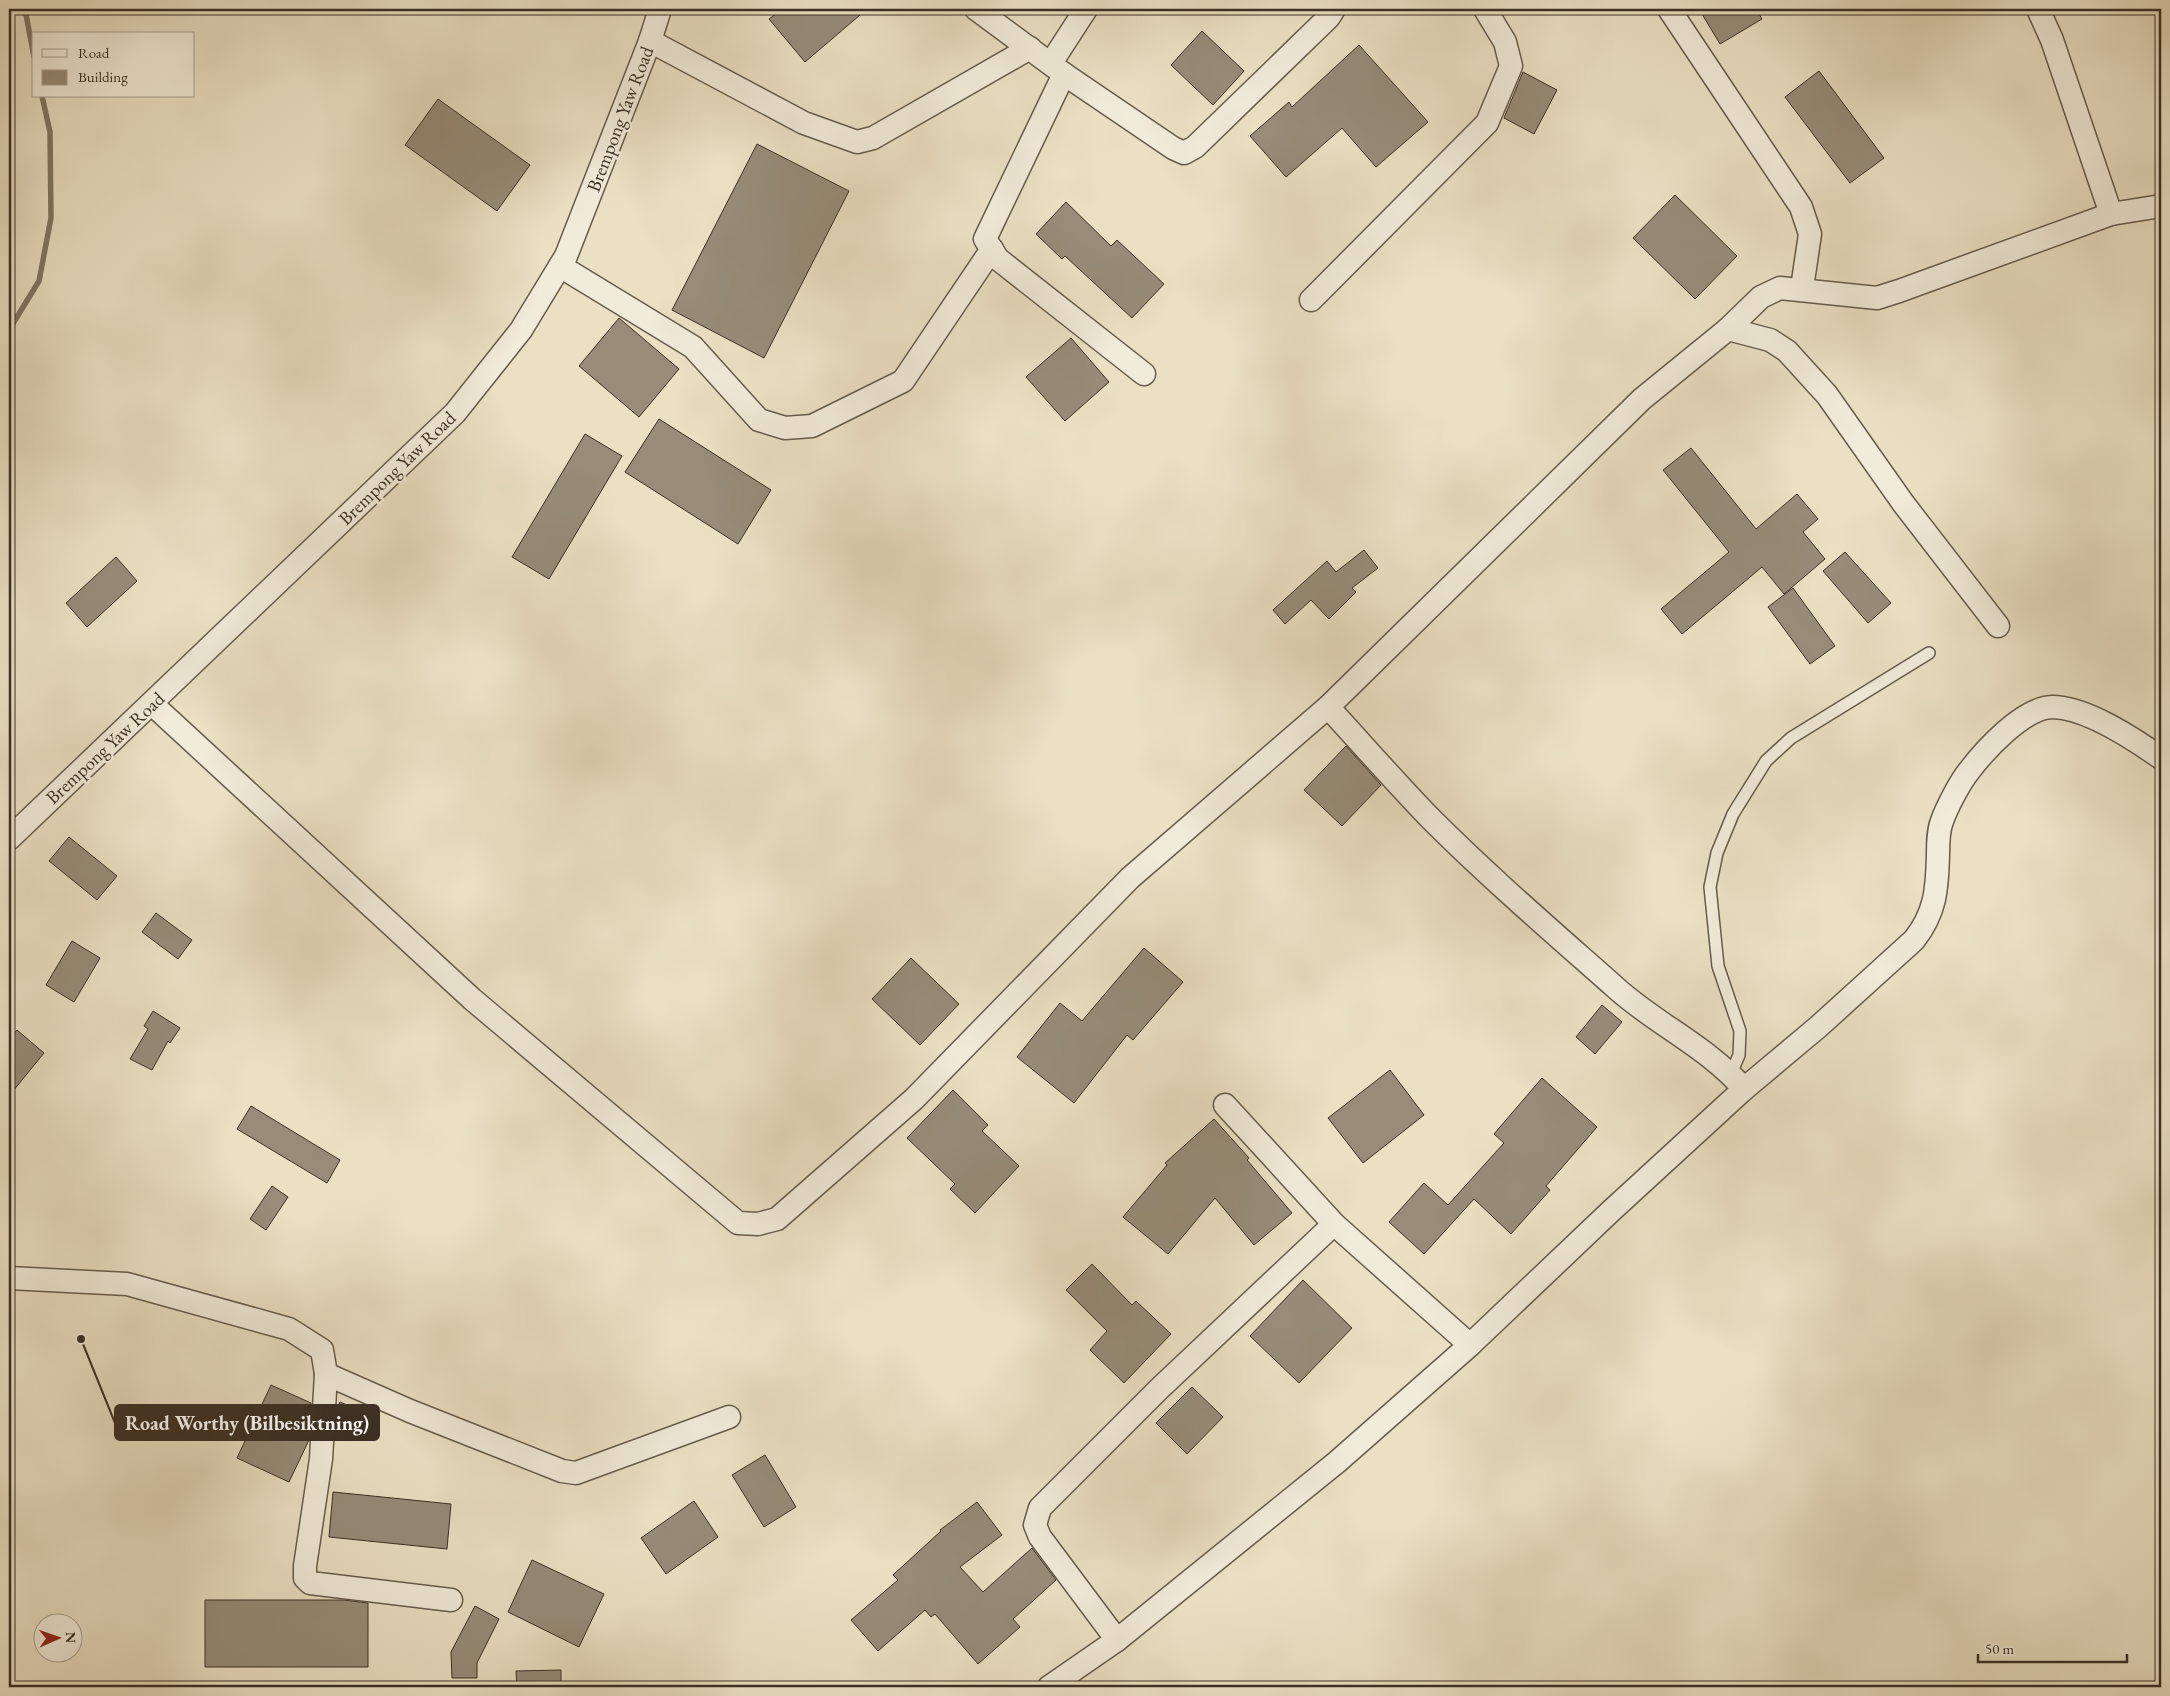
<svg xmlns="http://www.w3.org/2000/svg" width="2170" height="1696" font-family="'EB Garamond',serif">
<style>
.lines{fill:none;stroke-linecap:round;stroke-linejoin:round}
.stream{stroke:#807664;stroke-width:5.5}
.building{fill:#968c78;stroke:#3a3025}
.service-casing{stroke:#665c4d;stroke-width:14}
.minor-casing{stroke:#665c4d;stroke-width:25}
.service{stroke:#f1ebd9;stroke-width:11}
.minor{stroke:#f1ebd9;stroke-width:22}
.labels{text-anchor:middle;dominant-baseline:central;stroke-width:5;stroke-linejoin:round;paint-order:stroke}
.street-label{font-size:19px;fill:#3a3025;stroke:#f1ebd9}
.leader{fill:none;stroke:#3a3025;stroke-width:2}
.callout-dot{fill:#3a3025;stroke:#f1ebd9;stroke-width:2}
.callout{fill:#3a3025;stroke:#3a3025;stroke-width:2}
.callout-label{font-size:20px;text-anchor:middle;font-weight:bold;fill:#fff}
</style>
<rect width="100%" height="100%" fill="#eae0c4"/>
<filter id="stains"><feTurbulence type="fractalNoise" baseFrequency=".004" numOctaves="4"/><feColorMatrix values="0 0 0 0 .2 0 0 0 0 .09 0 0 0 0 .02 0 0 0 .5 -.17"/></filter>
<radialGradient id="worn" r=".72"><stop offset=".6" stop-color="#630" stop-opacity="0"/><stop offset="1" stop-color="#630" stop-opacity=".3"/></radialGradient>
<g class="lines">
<g class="stream">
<polyline points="25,9 34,57"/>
<polyline points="9,330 39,281 51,218 50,132 42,96"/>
</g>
</g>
<g class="building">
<polygon points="782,9 867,9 805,62 769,19"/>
<polygon points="1699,9 1756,9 1762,19 1720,44"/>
<polygon points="1202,31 1244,71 1213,105 1171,65"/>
<polygon points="1359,45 1428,122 1376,167 1342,128 1286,177 1250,136 1289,102 1292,107"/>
<polygon points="1819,71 1884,158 1850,183 1785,97"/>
<polygon points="1523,72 1557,90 1534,134 1504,118"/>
<polygon points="438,99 530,165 497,211 405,145"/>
<polygon points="757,144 849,191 764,358 672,310"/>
<polygon points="1675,195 1737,256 1695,299 1633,238"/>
<polygon points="1066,202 1111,246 1117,240 1164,284 1132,318 1065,256 1062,259 1036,234"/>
<polygon points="619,318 679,369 639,417 579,366"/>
<polygon points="1071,338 1109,382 1065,421 1026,377"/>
<polygon points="659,419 771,490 738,544 625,472"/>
<polygon points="585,434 622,456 549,579 512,557"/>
<polygon points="1691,448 1756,529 1797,494 1818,519 1803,532 1825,559 1784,594 1762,567 1682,634 1661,609 1729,552 1663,470"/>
<polygon points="1364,550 1378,568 1352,588 1356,592 1329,619 1311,600 1285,624 1273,610 1327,561 1336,572"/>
<polygon points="1845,552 1891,603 1868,623 1823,571"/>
<polygon points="116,557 137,581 87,627 66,603"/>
<polygon points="1793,588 1835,646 1810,664 1768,607"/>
<polygon points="1346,746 1381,785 1342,826 1304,790"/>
<polygon points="69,837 117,876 97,900 49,861"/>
<polygon points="156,913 192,940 178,959 142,932"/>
<polygon points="72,941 100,958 74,1002 46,985"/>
<polygon points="1144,948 1183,982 1133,1040 1127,1035 1074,1103 1017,1057 1060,1003 1082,1021"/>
<polygon points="911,958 959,1004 920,1045 872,999"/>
<polygon points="1602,1005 1622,1022 1595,1054 1576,1037"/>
<polygon points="153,1011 180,1028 170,1043 168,1041 152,1070 130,1059 148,1029 144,1026"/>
<polygon points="17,1030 44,1053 9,1096 9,1039"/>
<polygon points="1390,1070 1424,1115 1363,1163 1328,1118"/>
<polygon points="1542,1078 1597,1127 1546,1186 1550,1190 1511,1234 1474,1199 1424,1254 1389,1222 1424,1183 1448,1205 1504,1143 1494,1134"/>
<polygon points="953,1090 988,1125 982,1131 1019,1166 975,1213 950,1189 955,1184 907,1138"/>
<polygon points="251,1106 340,1160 327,1183 237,1129"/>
<polygon points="1214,1119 1249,1158 1247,1160 1292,1213 1254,1245 1215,1198 1168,1254 1123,1217 1167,1165 1165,1163"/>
<polygon points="272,1186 288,1197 266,1230 250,1219"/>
<polygon points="1092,1264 1132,1305 1136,1301 1171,1334 1124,1383 1090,1350 1107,1331 1066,1290"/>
<polygon points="1303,1280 1352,1328 1299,1383 1250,1336"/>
<polygon points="271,1385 311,1403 309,1440 289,1482 237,1458"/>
<polygon points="1192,1387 1223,1417 1187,1454 1156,1423"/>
<polygon points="340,1402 361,1411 352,1434 336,1428 337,1408"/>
<polygon points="765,1455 796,1507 764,1527 732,1475"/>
<polygon points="333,1492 451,1504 447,1549 329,1537"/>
<polygon points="694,1501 718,1537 666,1574 641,1538"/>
<polygon points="977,1502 1002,1535 960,1567 983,1592 1032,1548 1056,1580 1013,1619 1020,1627 978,1664 935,1614 931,1617 925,1610 878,1651 851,1620 898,1580 893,1575 941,1531 940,1530"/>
<polygon points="532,1560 604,1594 579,1647 508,1612"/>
<polygon points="205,1600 344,1600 368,1603 368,1667 205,1667"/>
<polygon points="475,1606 499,1619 477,1663 477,1678 452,1678 451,1652"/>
<polygon points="561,1670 561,1687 517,1687 516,1671"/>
</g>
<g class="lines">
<g class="service-casing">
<polyline id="service" points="1731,1074 1739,1055 1740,1031 1718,966 1710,887 1717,853 1733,814 1766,761 1791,738 1929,653"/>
</g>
<g class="minor-casing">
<g id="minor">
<polyline points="976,9 1064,74 1173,148 1184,153 1195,147 1329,17 1334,9"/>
<polyline points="1669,9 1801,207 1810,234 1802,288"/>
<polyline points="2038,9 2052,40 2111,214"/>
<polyline points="650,41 804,123 857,142 873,138 1030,48"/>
<polyline points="1051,63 1086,9"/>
<polyline points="1064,74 985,239 998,259 1144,374"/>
<polyline points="560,266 693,347 759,420 785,428 812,426 903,381 992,249"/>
<polyline points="1311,300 1487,123 1511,66 1505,42 1485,9"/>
<polyline points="1728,329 1770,340 1787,351 1827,395 1903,503 1998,626"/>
<path d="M152 704 472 999 738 1223 758 1224 777 1219 914 1099 1130 878 1328 707C1362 744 1396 783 1431 819 1490 878 1554 933 1616 988 1657 1025 1708 1047 1744 1089L1611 1211 1470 1345 1337 1462 1117 1640 1049 1687"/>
<polyline points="1328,707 1642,399 1728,329 1761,297 1780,288 1877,298 1899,291 2111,214 2161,206"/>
<polyline points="9,839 455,413 521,330 566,256 650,41 660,9"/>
<path d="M1744 1089 1818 1027 1914 940C1936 912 1937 889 1938 855 1938 844 1938 831 1942 821 1947 807 1960 782 1969 771 1985 750 2023 708 2052 707 2086 707 2134 739 2161 758"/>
<polyline points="1225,1105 1334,1224 1470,1345"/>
<polyline points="9,1278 127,1284 289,1329 322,1350 326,1374 321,1459 305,1566 305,1578 310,1583 451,1600"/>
<polyline points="326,1374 410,1411 562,1471 576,1473 729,1417"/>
<polyline points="1117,1640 1040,1537 1035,1525 1040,1508 1159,1389 1334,1224"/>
</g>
</g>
<use href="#service" class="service"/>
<use href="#minor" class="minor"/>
</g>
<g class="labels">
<g class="street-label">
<text transform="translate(620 119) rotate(-69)">Brempong Yaw Road</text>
<text transform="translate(397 468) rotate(-44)">Brempong Yaw Road</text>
<text transform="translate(105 748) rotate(-43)">Brempong Yaw Road</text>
</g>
</g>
<path class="leader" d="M81 1339L115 1423"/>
<circle class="callout-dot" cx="81" cy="1339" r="5"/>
<rect class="callout" x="115" y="1405" width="264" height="35" rx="5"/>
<g class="callout-label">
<text x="247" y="1430">Road Worthy (Bilbesiktning)</text>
</g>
<rect width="2170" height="1696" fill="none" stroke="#eae0c4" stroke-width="30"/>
<rect x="10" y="10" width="2150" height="1676" fill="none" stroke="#3a3025" stroke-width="2.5"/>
<rect x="15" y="15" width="2140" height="1666" fill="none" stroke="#3a3025"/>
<rect x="32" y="32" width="162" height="65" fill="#f1ebd9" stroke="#a8a091"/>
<rect x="42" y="49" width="25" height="8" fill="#f1ebd9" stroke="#a8a091"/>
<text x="78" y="58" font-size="15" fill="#3a3025">Road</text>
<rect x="42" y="70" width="25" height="15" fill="#968c78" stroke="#a8a091"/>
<text x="78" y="82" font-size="15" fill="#3a3025">Building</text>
<g transform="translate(58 1638) rotate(88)"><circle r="24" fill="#f1ebd9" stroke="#a8a091"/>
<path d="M0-4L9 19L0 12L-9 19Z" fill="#8f2418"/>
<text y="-8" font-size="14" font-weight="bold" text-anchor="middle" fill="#3a3025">N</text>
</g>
<path d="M1978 1654v8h149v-8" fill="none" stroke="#3a3025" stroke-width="2.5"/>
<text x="1985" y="1654" font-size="15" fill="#3a3025" stroke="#f1ebd9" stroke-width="4" paint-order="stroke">50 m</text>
<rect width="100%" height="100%" filter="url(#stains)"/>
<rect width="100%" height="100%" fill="url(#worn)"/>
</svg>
